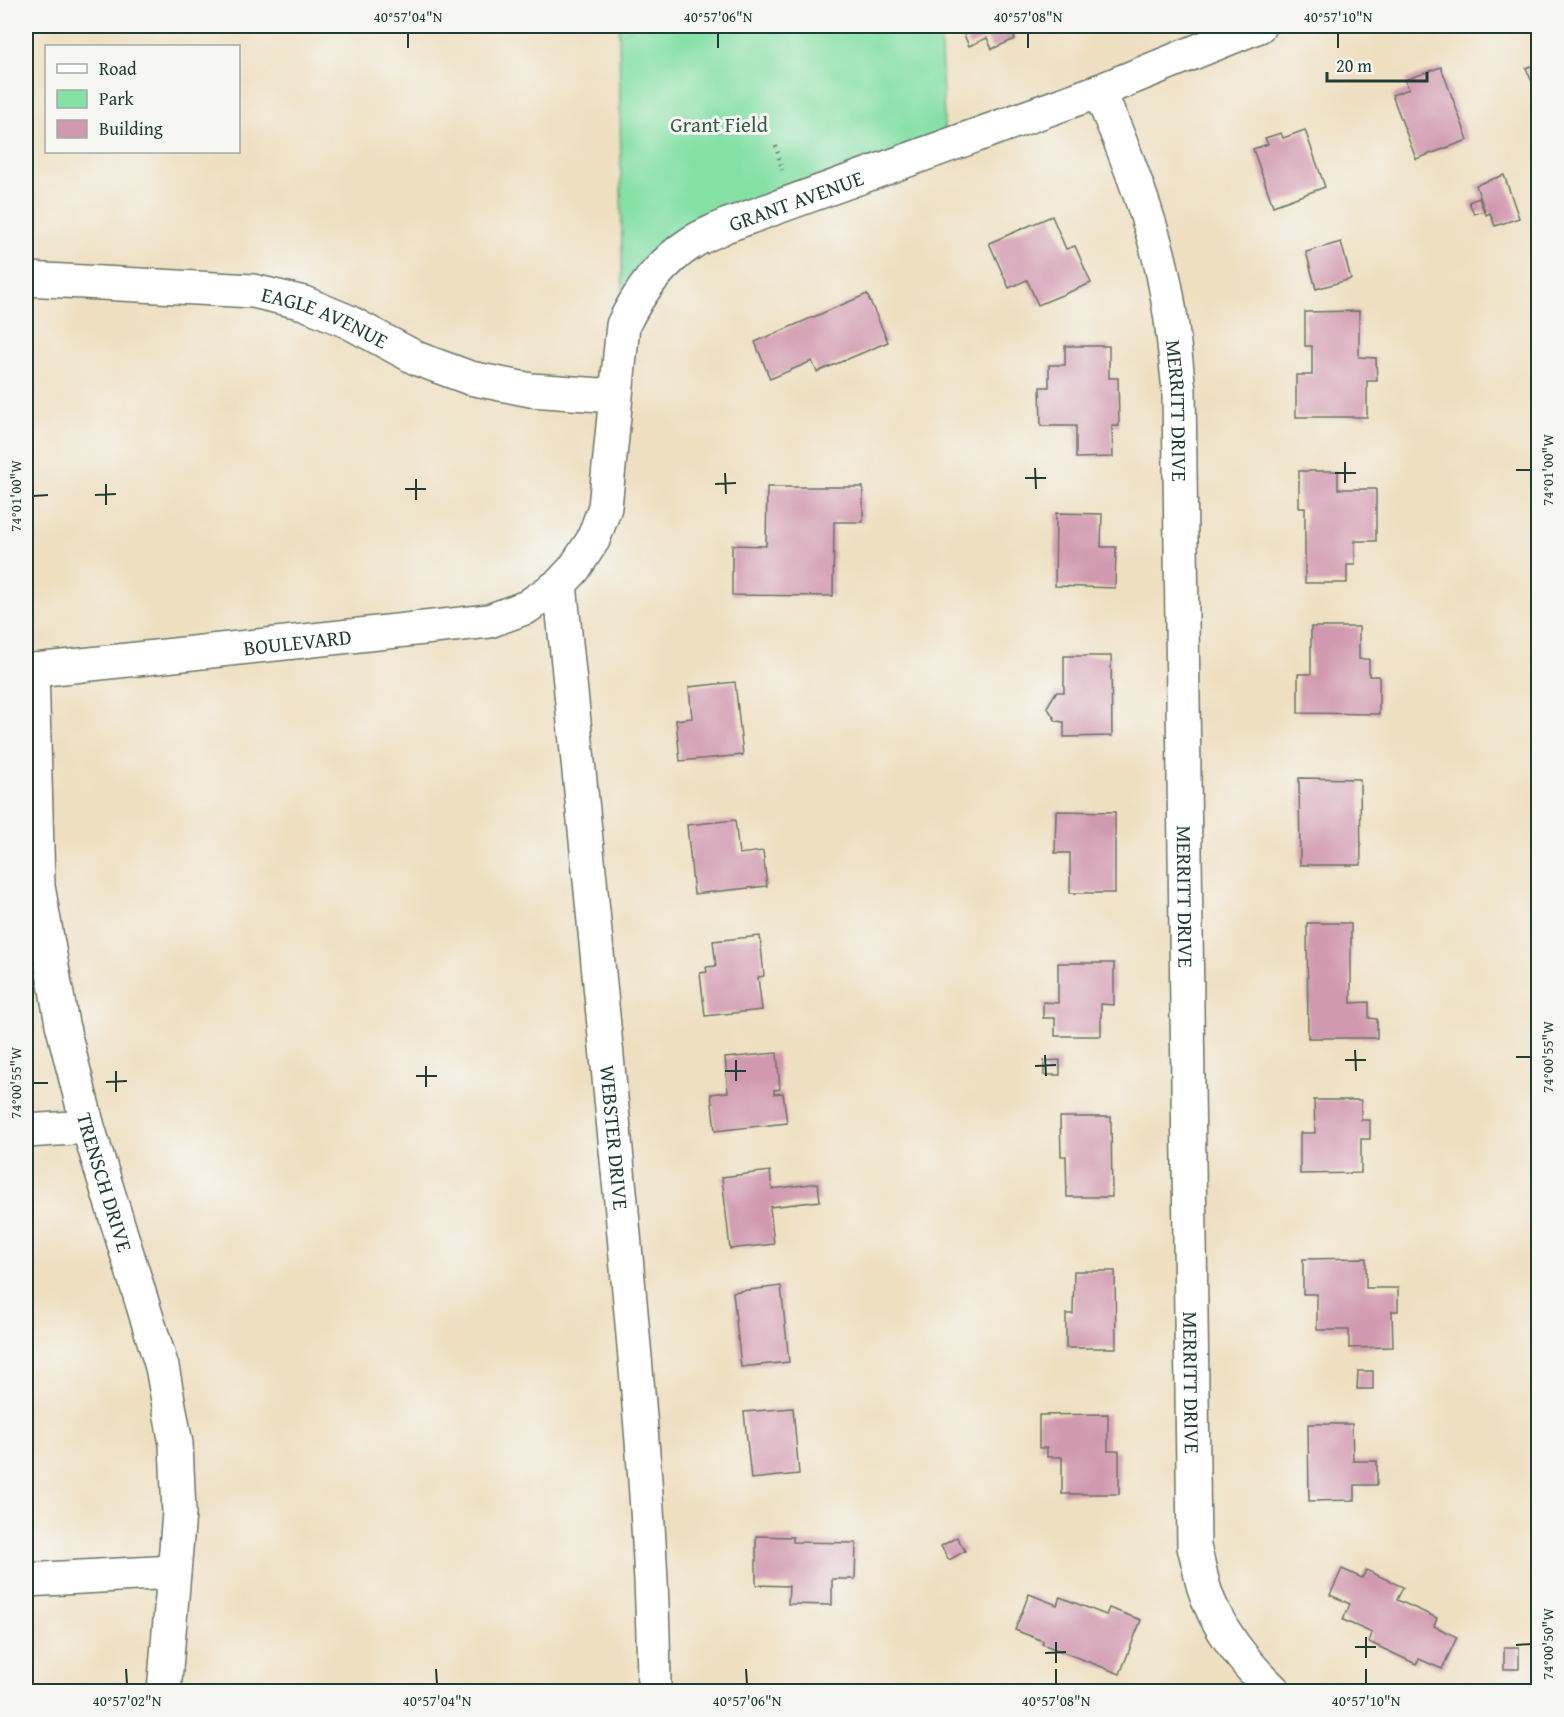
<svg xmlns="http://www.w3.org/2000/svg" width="1564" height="1717" font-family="'Gentium Book Plus',serif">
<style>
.green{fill:#85e0a6;stroke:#528e6d;stroke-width:1.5}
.building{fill:#d199af}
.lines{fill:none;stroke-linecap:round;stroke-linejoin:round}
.minor-casing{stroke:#677665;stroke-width:36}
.path{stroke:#677665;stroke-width:4;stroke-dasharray:1.5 4.5;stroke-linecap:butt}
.minor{stroke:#fff;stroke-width:33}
.ticks{fill:none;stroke:#1f3d34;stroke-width:2}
.labels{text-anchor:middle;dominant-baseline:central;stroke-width:6;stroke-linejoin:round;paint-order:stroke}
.park-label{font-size:21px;fill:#335e4b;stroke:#f6f6f2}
.street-label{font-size:21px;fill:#1f3d34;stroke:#f6f6f2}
.neatline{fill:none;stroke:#1f3d34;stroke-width:2}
.ticks-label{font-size:15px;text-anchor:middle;fill:#1f3d34}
</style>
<rect width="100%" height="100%" fill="#f6f6f2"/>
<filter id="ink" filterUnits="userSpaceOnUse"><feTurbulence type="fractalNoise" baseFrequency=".0167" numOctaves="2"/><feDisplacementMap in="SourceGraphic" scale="12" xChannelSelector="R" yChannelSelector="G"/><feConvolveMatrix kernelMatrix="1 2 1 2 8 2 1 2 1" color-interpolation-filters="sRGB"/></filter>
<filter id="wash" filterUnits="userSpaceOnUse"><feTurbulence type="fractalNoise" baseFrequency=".008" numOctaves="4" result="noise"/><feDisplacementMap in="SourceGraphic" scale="24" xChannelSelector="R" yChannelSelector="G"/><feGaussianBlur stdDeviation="1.35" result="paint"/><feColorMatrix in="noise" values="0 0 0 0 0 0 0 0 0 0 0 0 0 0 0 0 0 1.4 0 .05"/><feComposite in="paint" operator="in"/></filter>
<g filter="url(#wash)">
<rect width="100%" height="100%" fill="#eedfc0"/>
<polygon class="green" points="619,26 940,26 945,147 725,226 623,325"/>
<g id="blocks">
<g class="building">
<polygon points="960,26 1010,26 1015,39 992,49 987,38 969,46"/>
<polygon points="1538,63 1538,96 1526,68"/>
<polygon points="1441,67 1468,140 1416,159 1392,95 1409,89 1405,80"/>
<polygon points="1305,130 1325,187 1273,206 1253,149 1268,144 1265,138 1281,133 1283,138"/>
<polygon points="1504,175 1519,218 1495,226 1490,213 1486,215 1476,185"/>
<polygon points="1479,198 1484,211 1474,214 1469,202"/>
<polygon points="1052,216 1066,249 1075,246 1091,283 1038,305 1027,280 1009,288 989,243"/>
<polygon points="1341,242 1351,279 1316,289 1306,252"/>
<polygon points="867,294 888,342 817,372 812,361 770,379 755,342"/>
<polygon points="1359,311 1359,357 1376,358 1377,381 1367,381 1367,417 1296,417 1296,375 1312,375 1312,346 1305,346 1305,312"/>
<polygon points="1065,346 1109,346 1109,378 1118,378 1119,426 1112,426 1113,457 1076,458 1076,426 1041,426 1040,387 1049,387 1049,365 1065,365"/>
<polygon points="1299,471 1338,471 1338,489 1376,489 1376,541 1355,541 1355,565 1347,565 1347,583 1305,583 1305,508 1299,508"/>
<polygon points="767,487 863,487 863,522 834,522 833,596 732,595 732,545 766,546"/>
<polygon points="1056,513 1102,514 1101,547 1116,547 1115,588 1055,586"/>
<polygon points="1311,627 1359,627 1359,659 1369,659 1369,676 1379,676 1379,714 1298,713 1298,674 1311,674"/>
<polygon points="1064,656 1111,656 1112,736 1064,737 1064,722 1056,721 1047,707 1056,692 1064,692"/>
<polygon points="735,682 743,755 680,761 676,720 692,718 689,687"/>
<polygon points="1299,778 1360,779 1361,865 1300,865"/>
<polygon points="1056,811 1115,812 1115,893 1070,893 1070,853 1055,853"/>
<polygon points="735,820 739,854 763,851 767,886 694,894 687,825"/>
<polygon points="1307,923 1351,923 1351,1003 1369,1002 1369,1018 1377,1019 1377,1038 1308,1038"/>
<polygon points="760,936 764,976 758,977 762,1010 705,1016 700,973 707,972 706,967 716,966 713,941"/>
<polygon points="1058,963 1114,963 1114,1005 1101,1004 1101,1036 1055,1036 1055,1018 1043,1018 1043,1002 1058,1003"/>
<polygon points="777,1053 780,1089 774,1090 774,1094 783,1093 787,1123 715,1131 711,1094 728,1092 725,1058"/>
<polygon points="1060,1060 1060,1075 1044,1075 1044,1061"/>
<polygon points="1314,1100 1361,1100 1361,1120 1370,1120 1370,1139 1361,1139 1361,1173 1300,1174 1300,1133 1315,1133"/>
<polygon points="1060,1117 1111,1117 1112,1197 1067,1197 1066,1156 1061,1156"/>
<polygon points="770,1171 772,1189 818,1183 820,1201 770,1207 774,1244 730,1249 722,1177"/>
<polygon points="1366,1258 1366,1288 1398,1288 1398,1311 1392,1311 1393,1347 1349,1348 1349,1330 1317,1330 1317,1294 1303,1294 1303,1259"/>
<polygon points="1074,1271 1115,1271 1116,1348 1066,1348 1066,1314 1073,1314"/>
<polygon points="781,1286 789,1362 741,1367 733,1292"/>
<polygon points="1358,1371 1373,1371 1373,1389 1357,1389"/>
<polygon points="793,1408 799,1474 751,1479 744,1412"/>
<polygon points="1108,1414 1108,1451 1119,1451 1119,1494 1062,1494 1062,1457 1047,1457 1047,1448 1039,1448 1039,1415"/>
<polygon points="1308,1424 1352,1424 1353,1461 1377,1461 1377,1485 1355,1485 1355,1500 1309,1501"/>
<polygon points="756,1536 793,1537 793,1542 856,1543 855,1579 832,1579 832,1605 788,1604 789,1586 756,1585"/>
<polygon points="957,1537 965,1551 949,1560 941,1546"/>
<polygon points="1342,1569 1362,1578 1366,1570 1403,1587 1397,1600 1437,1618 1434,1626 1457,1637 1442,1669 1419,1659 1416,1664 1369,1642 1372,1633 1343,1620 1350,1604 1330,1595"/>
<polygon points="1029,1594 1057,1605 1060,1597 1106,1615 1109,1608 1141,1620 1120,1674 1042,1644 1043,1641 1015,1630"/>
<rect x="1504" y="1647" width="15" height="22"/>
</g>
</g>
</g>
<g filter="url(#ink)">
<use href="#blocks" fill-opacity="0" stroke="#677665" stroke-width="1.5"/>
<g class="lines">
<g class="minor-casing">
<g id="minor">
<path id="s1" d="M1099 91C1121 141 1140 190 1155 242 1169 290 1174 341 1179 391L1194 1547C1198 1560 1200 1574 1204 1588 1216 1627 1245 1664 1275 1692"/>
<path id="s2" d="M26 279 253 291 304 303 347 321 418 359 470 378 531 390 615 396"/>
<path id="s3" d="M560 584C582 793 602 1003 622 1212 636 1372 653 1531 654 1692"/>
<path id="s4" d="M32 670 38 886 62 1024 88 1127 162 1367 176 1444 179 1513 164 1692"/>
<path id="s5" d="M26 671 489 621 527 607 560 584 574 569 593 540 605 507 623 325C639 292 660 263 691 243 701 236 714 232 725 226L1099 91 1259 26"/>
<polyline points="26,1131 88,1127"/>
<polyline points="26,1580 174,1572"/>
</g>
</g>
<polyline class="path" points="776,146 782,170"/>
<use href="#minor" class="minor"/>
</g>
</g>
<path class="ticks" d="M408 33V48M718 33V48M1028 33V48M1338 33V48M1345 462V483M1035 468 1036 489M1516 470H1531M725 473 726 494M1335 473H1356M1025 478H1046M416 479V500M106 484V505M715 484 736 483M405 489H426M95 495 116 494M33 496 48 495M1355 1050 1356 1071M1045 1055 1046 1076M1516 1057H1531M736 1060V1081M1345 1060H1366M426 1066V1087M1035 1066 1056 1065M116 1071V1092M725 1071H746M416 1076H437M106 1082 127 1081M33 1083H48M1366 1637V1658M1056 1642V1663M1516 1645 1531 1644M1355 1647H1376M1045 1653 1066 1652M126 1669 127 1684M436 1669 437 1684M746 1669 747 1684M1056 1669V1684M1366 1669V1684"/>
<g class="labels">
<g class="park-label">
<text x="719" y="124">Grant Field</text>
</g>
<g class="street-label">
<text stroke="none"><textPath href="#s5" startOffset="1041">GRANT AVENUE</textPath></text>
<text stroke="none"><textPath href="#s2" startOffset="304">EAGLE AVENUE</textPath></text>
<text stroke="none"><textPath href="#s1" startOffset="332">MERRITT DRIVE</textPath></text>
<text stroke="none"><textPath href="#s5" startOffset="273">BOULEVARD</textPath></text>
<text stroke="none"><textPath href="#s1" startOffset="818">MERRITT DRIVE</textPath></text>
<text stroke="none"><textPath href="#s3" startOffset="556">WEBSTER DRIVE</textPath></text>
<text stroke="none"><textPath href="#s4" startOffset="520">TRENSCH DRIVE</textPath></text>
<text stroke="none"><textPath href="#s1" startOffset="1304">MERRITT DRIVE</textPath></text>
</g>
</g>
<rect width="1564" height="1717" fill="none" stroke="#f6f6f2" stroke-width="66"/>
<rect x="45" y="45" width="195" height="108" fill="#f6f6f2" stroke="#a0aca6" stroke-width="1.5"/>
<rect x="57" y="64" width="30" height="9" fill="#ffffff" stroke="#a0aca6" stroke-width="1.5"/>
<text x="99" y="75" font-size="18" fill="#1f3d34">Road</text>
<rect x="57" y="90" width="30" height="18" fill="#85e0a6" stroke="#a0aca6" stroke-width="1.5"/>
<text x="99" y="105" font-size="18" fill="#1f3d34">Park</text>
<rect x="57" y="120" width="30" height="18" fill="#d199af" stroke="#a0aca6" stroke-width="1.5"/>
<text x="99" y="135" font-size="18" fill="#1f3d34">Building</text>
<path d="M1327 72v9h100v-9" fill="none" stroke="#1f3d34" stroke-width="3"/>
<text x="1336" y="72" font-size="18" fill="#1f3d34" stroke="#f6f6f2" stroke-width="4.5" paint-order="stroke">20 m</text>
<rect x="33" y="33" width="1498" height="1651" class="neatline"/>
<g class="ticks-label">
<text x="408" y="22">40°57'04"N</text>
<text x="718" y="22">40°57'06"N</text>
<text x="1028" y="22">40°57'08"N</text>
<text x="1338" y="22">40°57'10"N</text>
<text transform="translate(1548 470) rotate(-90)" y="5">74°01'00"W</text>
<text transform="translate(16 496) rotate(-90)" y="5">74°01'00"W</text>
<text transform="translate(1548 1057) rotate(-90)" y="5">74°00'55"W</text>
<text transform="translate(16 1083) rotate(-90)" y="5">74°00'55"W</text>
<text transform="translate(1548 1644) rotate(-90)" y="5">74°00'50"W</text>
<text x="127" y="1706">40°57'02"N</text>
<text x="437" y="1706">40°57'04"N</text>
<text x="747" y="1706">40°57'06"N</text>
<text x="1056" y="1706">40°57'08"N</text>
<text x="1366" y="1706">40°57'10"N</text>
</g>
</svg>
